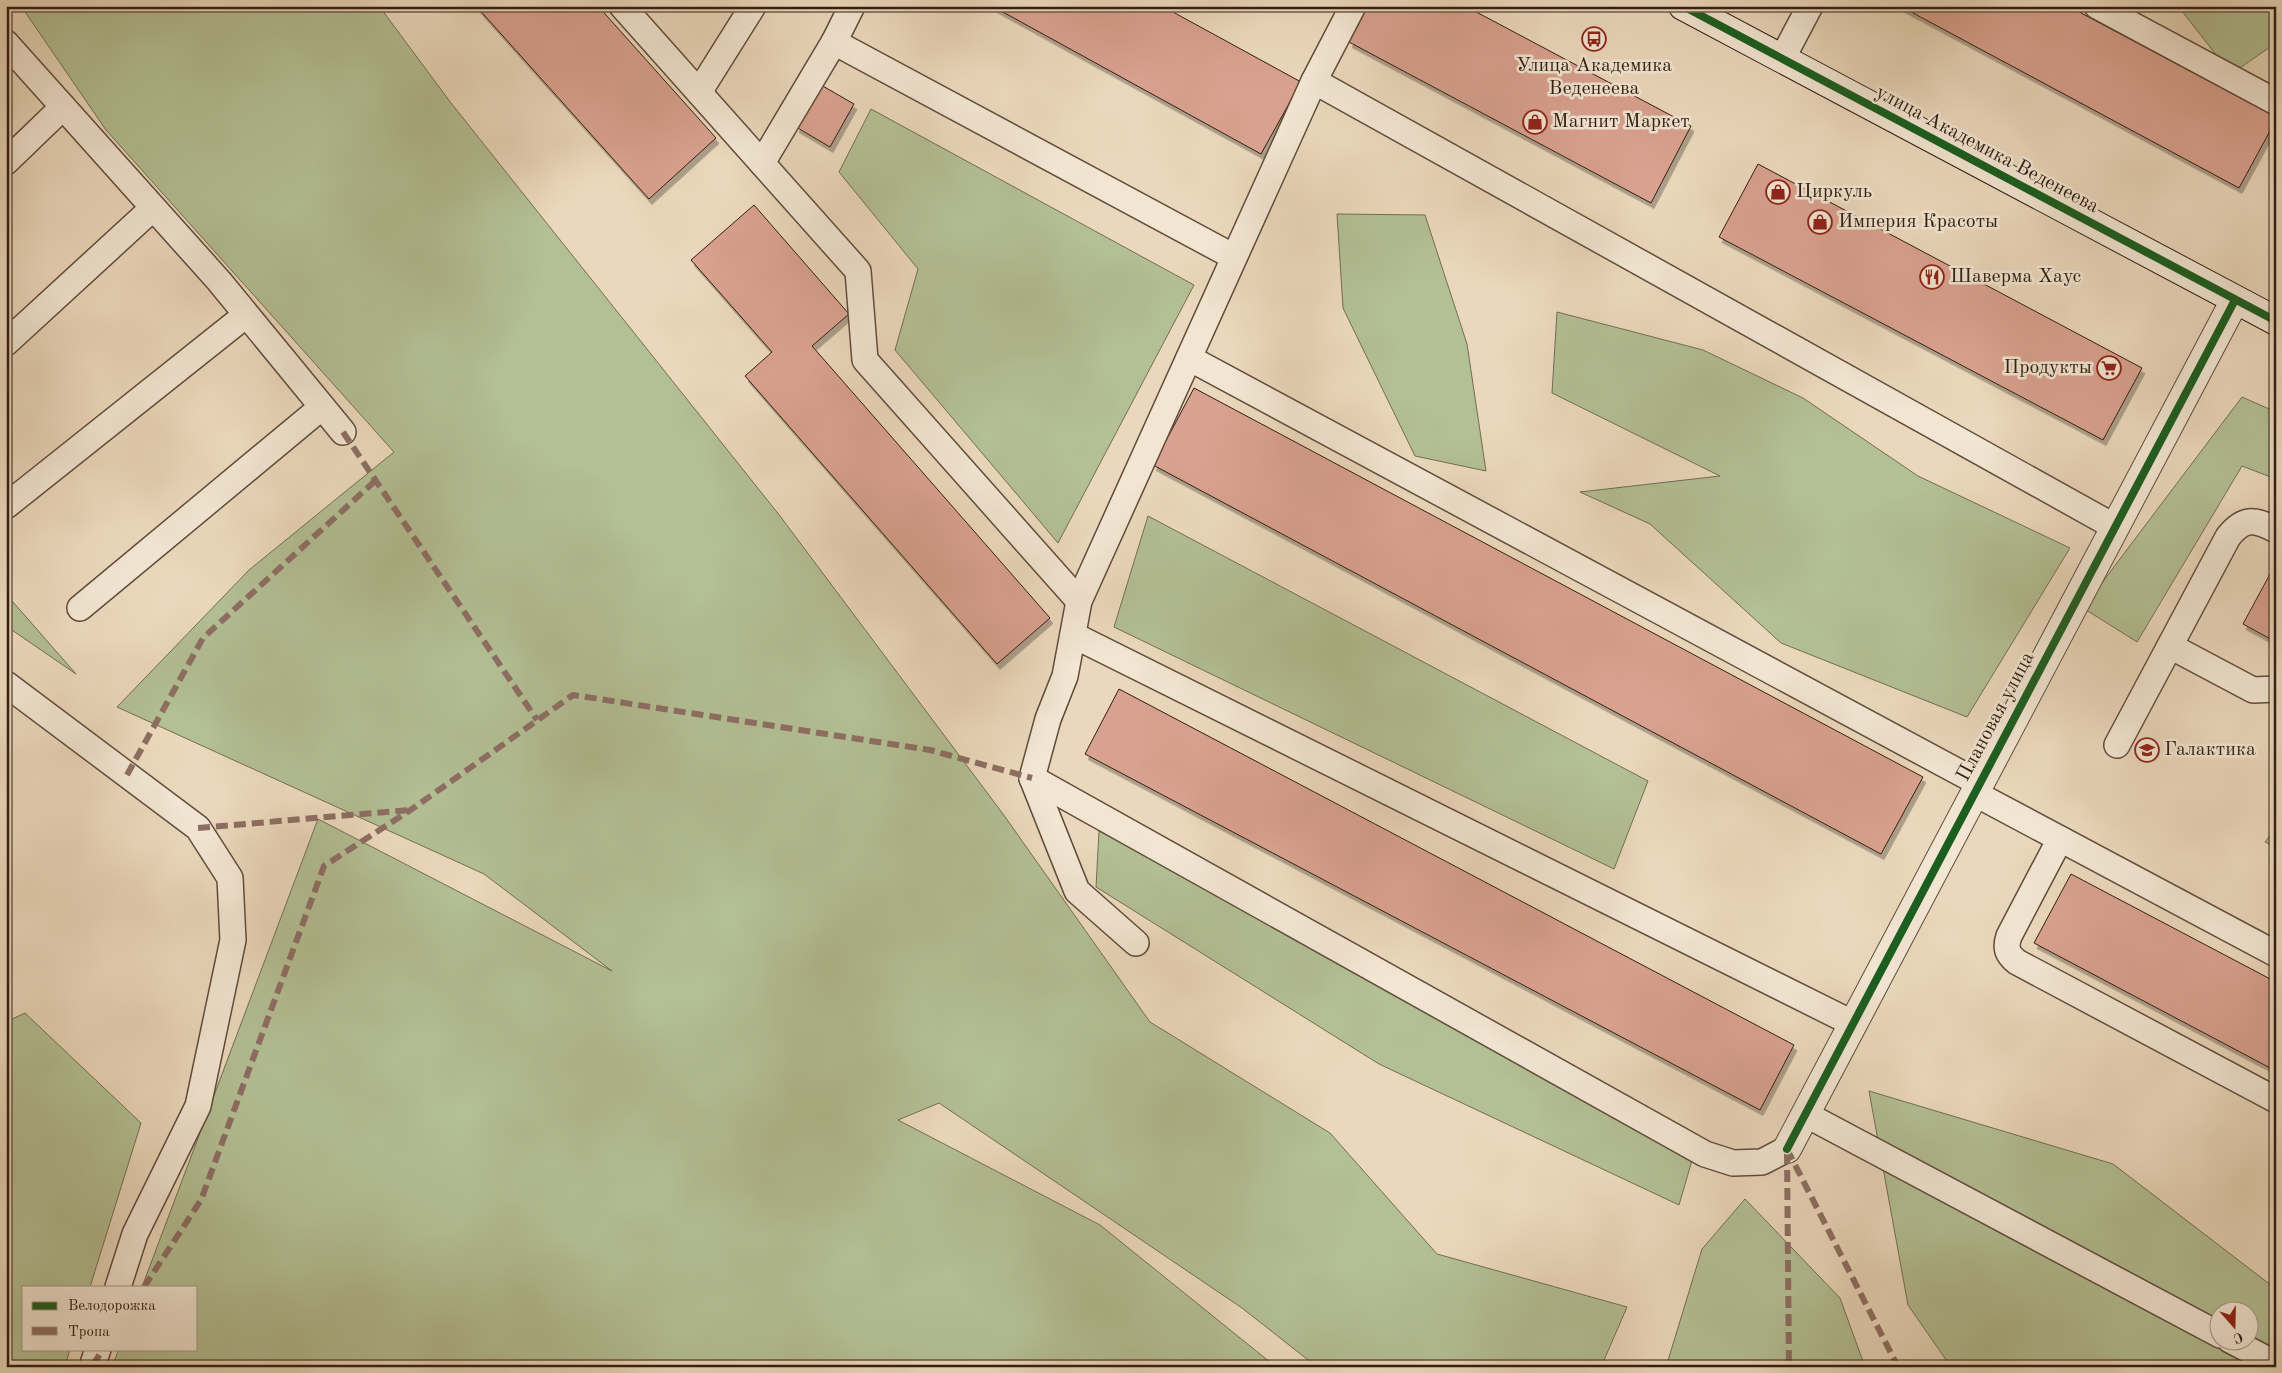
<svg xmlns="http://www.w3.org/2000/svg" width="2282" height="1373" font-family="'Old Standard TT',serif">
<style>
.green{fill:#b3bf94;stroke:#726e53;fill-rule:evenodd}
.building{fill:#d9a18f;stroke:#311e12;filter:url(#shadow)}
.lines{fill:none;stroke-linecap:round;stroke-linejoin:round}
.lane-casing{stroke:#604c3c;stroke-width:28}
.street-casing{stroke:#604c3c;stroke-width:30}
.secondary-casing{stroke:#311e12;stroke-width:30}
.lane{stroke:#f2e6d3;stroke-width:25}
.street{stroke:#f2e6d3;stroke-width:28}
.secondary{stroke:#f2e6d3;stroke-width:28}
.quiet{stroke:#8d6e63;stroke-width:6;stroke-dasharray:12 6;stroke-linecap:butt}
.cycleway-casing{stroke:#f2e6d3;stroke-width:11}
.cycleway{stroke:#1b5e20;stroke-width:8}
.labels{text-anchor:middle;dominant-baseline:central;stroke-width:5;stroke-linejoin:round;paint-order:stroke}
.poi-label{font-size:20px;fill:#311e12;stroke:#f2e6d3;text-anchor:start}
.street-label{font-size:20px;fill:#311e12;stroke:#f2e6d3}
</style>
<defs>
<filter id="shadow"><feDropShadow dx="3" dy="5.5" stdDeviation="0" flood-color="#0004"/></filter>
</defs>
<rect width="100%" height="100%" fill="#ebd8bc"/>
<filter id="stains"><feTurbulence type="fractalNoise" baseFrequency=".004" numOctaves="4"/><feColorMatrix values="0 0 0 0 .2 0 0 0 0 .09 0 0 0 0 .02 0 0 0 .5 -.17"/></filter>
<radialGradient id="worn" r=".72"><stop offset=".6" stop-color="#630" stop-opacity="0"/><stop offset="1" stop-color="#630" stop-opacity=".3"/></radialGradient>
<g class="green">
<polygon points="21,6 379,6 451,103 780,516 1003,814 1150,1022 1330,1133 1437,1254 1627,1307 1601,1367 1317,1367 1242,1308 939,1103 898,1120 1100,1225 1276,1367 112,1367 119,1349 196,1349 196,1287 142,1287 318,819 612,971 484,874 117,707 249,570 394,452 106,130"/>
<polygon points="2178,6 2276,6 2276,43 2231,74"/>
<polygon points="871,109 1194,285 1058,543 895,350 918,269 839,172"/>
<polygon points="1337,214 1425,215 1467,344 1486,471 1415,456 1343,308"/>
<polygon points="1557,312 1703,350 1803,398 1918,476 2070,548 1967,717 1781,643 1650,524 1580,492 1720,476 1552,393"/>
<polygon points="2242,397 2276,412 2276,479 2242,466 2137,642 2083,608"/>
<polygon points="1148,516 1648,781 1614,869 1114,627"/>
<polygon points="6,594 76,674 6,626"/>
<polygon points="2276,828 2276,847 2265,842"/>
<polygon points="1099,831 1695,1150 1679,1205 1379,1064 1096,887"/>
<polygon points="25,1013 141,1123 90,1287 24,1287 24,1349 70,1349 65,1367 6,1367 6,1022"/>
<path d="M1869 1091 2113 1164 2276 1289V1367H1951L1908 1305ZM2220 1310H2250V1340H2220Z"/>
<polygon points="1745,1199 1840,1298 1865,1367 1666,1367 1702,1249"/>
</g>
<g class="building">
<polygon points="476,6 598,6 716,138 649,199"/>
<polygon points="992,6 1162,6 1301,82 1261,154"/>
<polygon points="1368,6 1465,6 1691,126 1651,203 1349,42"/>
<polygon points="1900,6 2068,6 2276,117 2276,120 2239,188"/>
<polygon points="821,85 854,104 830,147 796,127"/>
<polygon points="1758,164 2142,368 2103,440 1719,237"/>
<polygon points="754,205 849,314 812,346 1050,618 997,664 745,376 772,352 691,260"/>
<polygon points="1194,388 1923,777 1881,854 1153,465"/>
<polygon points="2276,563 2276,642 2243,624"/>
<polygon points="1119,689 1794,1045 1760,1110 1085,754"/>
<polygon points="2071,874 2276,982 2276,1071 2034,943"/>
</g>
<g class="lines">
<g class="lane-casing">
<g id="lane">
<polyline points="622,6 858,271 865,360 1079,601"/>
<polyline points="852,6 834,42 1234,257"/>
<polyline points="2097,6 2276,102"/>
<polyline points="6,43 219,281 343,432"/>
<polyline points="1782,59 1810,6"/>
<polyline points="1314,81 2115,527"/>
<polyline points="699,92 753,6"/>
<polyline points="6,162 63,107"/>
<polyline points="762,163 834,42"/>
<polyline points="6,343 153,208"/>
<polyline points="1189,358 1979,783"/>
<polyline points="6,506 246,315"/>
<polyline points="80,608 322,407"/>
<polyline points="1073,635 1852,1023"/>
<polyline points="2170,646 2253,690 2276,689"/>
<polyline points="6,684 198,828 230,878 233,940 198,1106 135,1234 118,1287"/>
<path d="M2117 745 2228 537C2243 518 2254 518 2276 530"/>
<polyline points="1032,778 1705,1154 1733,1163 1762,1162 1787,1149"/>
<polyline points="1974,793 2276,954"/>
<path d="M2060 839 2009 936C2005 948 2007 954 2017 962L2276 1100"/>
<polyline points="1136,943 1077,891 1032,778 1048,719 1065,676 1079,601 1314,81 1353,6"/>
<polyline points="1805,1114 2220,1335"/>
<polyline points="2230,1340 2276,1364"/>
<polyline points="92,1367 98,1349"/>
</g>
</g>
<g class="street-casing">
<polyline id="street" points="1787,1149 2235,300"/>
</g>
<g class="secondary-casing">
<polyline id="secondary" points="1683,6 2276,321"/>
</g>
<use href="#lane" class="lane"/>
<use href="#street" class="street"/>
<use href="#secondary" class="secondary"/>
<g class="quiet">
<polyline points="343,432 537,720"/>
<polyline points="127,775 203,638 375,481"/>
<polyline points="198,828 409,810"/>
<polyline points="1787,1149 1898,1367"/>
<polyline points="1787,1152 1789,1367"/>
<polyline points="144,1287 201,1200 324,866 412,809 573,695 930,750 1032,778"/>
<polyline points="93,1365 103,1349"/>
</g>
<g class="cycleway-casing">
<g id="cycleway">
<polyline points="1683,6 2276,321"/>
<polyline points="1787,1149 2235,300"/>
</g>
</g>
<use href="#cycleway" class="cycleway"/>
</g>
<defs>
<g id="bus-ring" transform="scale(1.25)"><circle r="9.5" fill="#f2e6d3" stroke="#8f2418" stroke-width="1.5"/><path d="M-5-6H5V4H4V6H2V4H-2V6H-4V4H-5ZM-3.5-4V0h7V-4ZM-3.5 1.2v1.5H-2V1.2ZM2 1.2v1.5H3.5V1.2Z" fill="#8f2418"/></g>
<g id="shop-ring" transform="scale(1.25)"><circle r="9.5" fill="#f2e6d3" stroke="#8f2418" stroke-width="1.5"/><path d="M-5-2.5h2.3a2.7 3.5 0 0 1 5.4 0H5L5.5 6h-11ZM-1.5-2.5h3a1.5 2.3 0 0 0-3 0Z" fill="#8f2418"/></g>
<g id="restaurant-ring" transform="scale(1.25)"><circle r="9.5" fill="#f2e6d3" stroke="#8f2418" stroke-width="1.5"/><path d="M-5-6h1v4h1v-4h1v4h1v-4h1v5L-1.5 .5V6h-2V.5L-5-1ZM5-6V6H3V1.5H1.5Q1.5-4 5-6Z" fill="#8f2418"/></g>
<g id="supermarket-ring" transform="scale(1.25)"><circle r="9.5" fill="#f2e6d3" stroke="#8f2418" stroke-width="1.5"/><path d="M-6-5.5h2.5l.6 2H6L4.5 2H-2.5L-4.4-4H-6ZM-1.5 3.2a1.3 1.3 0 1 0 .1 0ZM3 3.2a1.3 1.3 0 1 0 .1 0Z" fill="#8f2418"/></g>
<g id="school-ring" transform="scale(1.25)"><circle r="9.5" fill="#f2e6d3" stroke="#8f2418" stroke-width="1.5"/><path d="M0-5L7-2L0 1L-7-2ZM-4 1L0 2.5L4 1V4Q0 6-4 4Z" fill="#8f2418"/></g>
</defs>
<g fill-rule="evenodd">
<use href="#bus-ring" x="1594" y="39"/>
<use href="#shop-ring" x="1535" y="122"/>
<use href="#shop-ring" x="1778" y="192"/>
<use href="#shop-ring" x="1820" y="222"/>
<use href="#restaurant-ring" x="1932" y="277"/>
<use href="#supermarket-ring" x="2109" y="368"/>
<use href="#school-ring" x="2147" y="750"/>
</g>
<g class="labels">
<g class="poi-label">
<text x="1594" y="66" text-anchor="middle">Улица Академика<tspan x="1594" dy="23">Веденеева</tspan></text>
<text x="1552" y="122">Магнит Маркет</text>
<text x="1796" y="192">Циркуль</text>
<text x="1838" y="222">Империя Красоты</text>
<text x="1950" y="277">Шаверма Хаус</text>
<text x="2092" y="368" text-anchor="end">Продукты</text>
<text x="2164" y="750">Галактика</text>
</g>
<g class="street-label">
<text transform="translate(1987 150) rotate(28)">улица Академика Веденеева</text>
<text transform="translate(1996 717) rotate(-62)">Плановая улица</text>
</g>
</g>
<rect width="2282" height="1373" fill="none" stroke="#ebd8bc" stroke-width="25"/>
<rect x="8" y="8" width="2267" height="1358" fill="none" stroke="#311e12" stroke-width="2.5"/>
<rect x="12" y="12" width="2257" height="1348" fill="none" stroke="#311e12"/>
<rect x="22" y="1286" width="175" height="65" fill="#f2e6d3" stroke="#a59686"/>
<rect x="32" y="1302" width="25" height="8" fill="#1b5e20" stroke="#a59686"/>
<text x="68" y="1310" font-size="15" fill="#311e12">Велодорожка</text>
<rect x="32" y="1327" width="25" height="8" fill="#8d6e63" stroke="#a59686"/>
<text x="68" y="1336" font-size="15" fill="#311e12">Тропа</text>
<g transform="translate(2234 1326) rotate(160)"><circle r="24" fill="#f2e6d3" stroke="#a59686"/>
<path d="M0-4L9 19L0 12L-9 19Z" fill="#8f2418"/>
<text y="-8" font-size="14" font-weight="bold" text-anchor="middle" fill="#311e12">С</text>
</g>
<rect width="100%" height="100%" filter="url(#stains)"/>
<rect width="100%" height="100%" fill="url(#worn)"/>
</svg>
